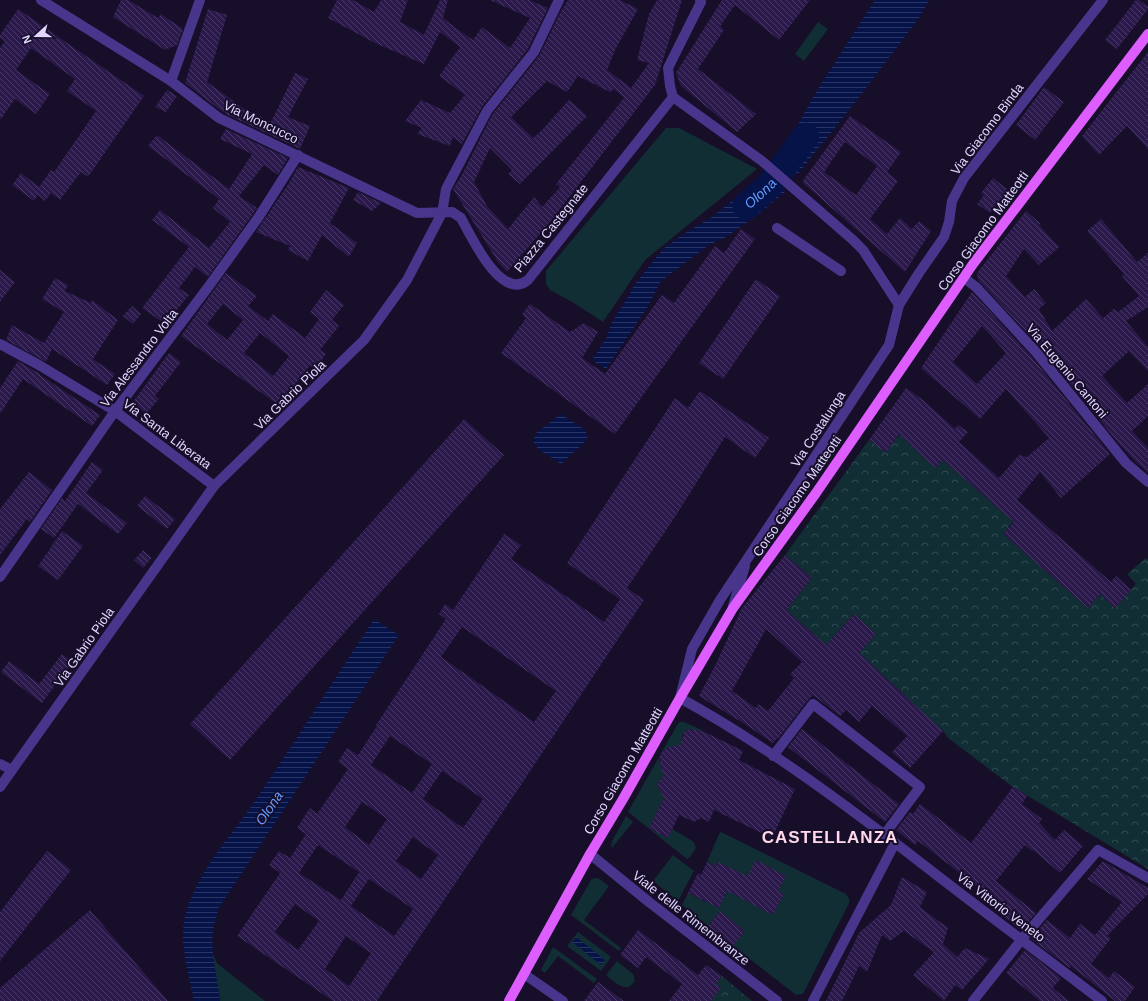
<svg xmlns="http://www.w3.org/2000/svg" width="1148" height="1001" font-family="Arial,sans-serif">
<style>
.green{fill:#102e33}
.forest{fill:url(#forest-crowns)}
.water{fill:url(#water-rules)}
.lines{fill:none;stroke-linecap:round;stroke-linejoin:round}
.river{stroke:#061349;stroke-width:27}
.building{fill:url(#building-back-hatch);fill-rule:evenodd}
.minor{stroke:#47368b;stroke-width:10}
.major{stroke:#de5dff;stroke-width:10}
.labels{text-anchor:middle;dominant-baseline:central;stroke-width:4;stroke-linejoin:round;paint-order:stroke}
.street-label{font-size:13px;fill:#e1d6ff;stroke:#170e29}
.water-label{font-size:14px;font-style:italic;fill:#649cff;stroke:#170e29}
.district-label{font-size:17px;font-weight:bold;letter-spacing:1px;fill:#ffd8ea;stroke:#170e29}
</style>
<defs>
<pattern id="forest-crowns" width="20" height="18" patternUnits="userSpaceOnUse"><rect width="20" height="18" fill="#102e33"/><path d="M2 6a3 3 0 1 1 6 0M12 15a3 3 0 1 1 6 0" fill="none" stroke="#324c52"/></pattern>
<pattern id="water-rules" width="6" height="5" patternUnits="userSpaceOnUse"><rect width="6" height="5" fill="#061349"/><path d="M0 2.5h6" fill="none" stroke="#2a3564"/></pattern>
<pattern id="building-back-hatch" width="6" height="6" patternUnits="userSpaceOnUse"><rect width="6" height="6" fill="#2b194b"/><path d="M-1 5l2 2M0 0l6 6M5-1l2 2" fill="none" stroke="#493a66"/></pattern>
</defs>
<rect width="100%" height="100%" fill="#170e29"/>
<g class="green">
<polygon points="818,22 828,29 804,61 795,54"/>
<polygon points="666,128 679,128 757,169 645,260 603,322 574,303 550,290 546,284 546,271"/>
<path d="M680 722H684L702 730 701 732 692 729 686 730 682 736V747C662 743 652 760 666 775L658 787 662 794 665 796 649 828 668 838 672 829 694 842 696 848 690 857 687 859 628 812 677 725Z"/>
<polygon points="626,816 633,822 612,848 611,845 612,841"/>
<polygon points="721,832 846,894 849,899 849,903 803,994 796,995 733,946 720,911 708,926 682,905 688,893 705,902 706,899 725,896 736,871 718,862 716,866 707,862 719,834"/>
<polygon points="673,855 694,871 678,901 653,881"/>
<polygon points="594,878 598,878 609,886 584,920 621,948 619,951 571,915 591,880"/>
<polygon points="578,932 611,957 601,971 567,946"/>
<polygon points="553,947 597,979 594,983 558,956 545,973 541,970"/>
<polygon points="212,951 217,963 265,1001 220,1001"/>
<path d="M617 961 633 974 635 981 629 987C620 988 613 981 606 975Z"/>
</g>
<g class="forest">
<polygon points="900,434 935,468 943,460 1005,514 1013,522 1003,534 1088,608 1100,594 1115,608 1136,584 1127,574 1146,558 1148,560 1148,869 1013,787 948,738 943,731 859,653 876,634 854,614 826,645 786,610 812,578 785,555 869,440 886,452"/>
<polygon points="722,976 752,1001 711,1001 716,984"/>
</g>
<g class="water">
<polygon points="875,0 929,0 919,18 854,104 797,175 775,157 791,137 816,92"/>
<polygon points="763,173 786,191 760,213 726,237 709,245 661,281 647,308 606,369 592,360 607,337 611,324 629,295 635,284 663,249 685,233 712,217 752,185"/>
<polygon points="561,414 584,429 588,436 584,443 561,464 538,449 534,443 534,439 536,433"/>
<path d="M374 619 399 635 220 906C205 942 216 965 220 1001H194C189 974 179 945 185 917 195 875 229 838 253 804 294 743 334 680 374 619Z"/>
<polygon points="576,937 605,960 601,965 572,942"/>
</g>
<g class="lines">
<path class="river" id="s1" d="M746 206 769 186 806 136"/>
</g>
<g class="building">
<polygon points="121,0 128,0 158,18 161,14 183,29 177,45 165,50 113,17"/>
<polygon points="337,0 353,0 374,12 381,0 408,0 400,22 424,35 440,0 448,0 443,18 457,29 473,40 482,27 510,48 530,18 490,0 529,0 548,8 528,49 482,107 462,144 453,137 450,146 417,134 422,128 405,121 421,100 450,113 465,95 439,76 460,47 440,32 424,64 375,43 328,18"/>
<path d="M568 0H620L638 9 615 50 607 70 631 88 649 63 637 60 649 14 657 0H682L655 85 554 217 507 272 498 262 453 189 462 175 492 115 539 56 560 13ZM578 76 610 92 614 89 624 98 556 184 560 187 542 207 534 197 508 229 487 206 474 182 490 148 512 170 508 174 520 184 587 116 569 100 542 130 533 138 511 117 547 81 567 92Z"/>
<polygon points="722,0 810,0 779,40 735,5 720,26 724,30 698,69 756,114 737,132 681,86 676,73"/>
<polygon points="1136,0 1139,0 1148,7 1148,9 1117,49 1105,40"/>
<polygon points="18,9 144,96 88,177 81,172 60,200 51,193 45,201 38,195 34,201 12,185 21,173 39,187 51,170 54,172 96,111 67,91 75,79 31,48 16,70 50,94 36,114 15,99 0,120 0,48 5,41 0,38 0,35"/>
<polygon points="208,9 227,15 207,82 243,108 271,122 295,73 308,79 288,117 310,126 300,149 228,115 216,107 185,83"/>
<polygon points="1148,52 1148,149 1127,126 1099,155 1082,136"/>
<polygon points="1044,87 1064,102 1035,140 1016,125"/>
<polygon points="167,90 177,96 166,112 155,107"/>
<path d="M850 116 901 152 887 172 898 181 870 219 887 234 900 218 912 229 919 221 931 231 905 272 802 182ZM845 142 877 166 856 195 824 172Z"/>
<polygon points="226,129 288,158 278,175 264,165 239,196 257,208 208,277 195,267 179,288 189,295 165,324 142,308 189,247 152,220 160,210 209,248 230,222 213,208 219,199 148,146 157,135 229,189 252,154 220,139"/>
<polygon points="298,167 349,188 330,223 357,243 349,257 322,235 308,261 288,250 290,246 256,232 289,183"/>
<polygon points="993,178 1008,190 990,213 977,204 984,195 981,193"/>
<polygon points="358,192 381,203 372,211 353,200"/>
<polygon points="1026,211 1041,224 1039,225 1059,247 1039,265 1024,249 1006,276 1025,297 1034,289 1046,303 1039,309 1052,331 1086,299 1103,318 1114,309 1118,312 1139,296 1122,276 1124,274 1087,231 1101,219 1137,262 1148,253 1148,307 1126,321 1148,347 1148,371 1129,351 1102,376 1127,403 1148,384 1148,416 1132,431 1148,448 1148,473 1138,464 1120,445 1041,348 978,280 977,273"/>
<polygon points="741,229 755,239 615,434 501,353 526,318 522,314 530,304 570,332 584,323 598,332 582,358 605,374 662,295 674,303 715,246 724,253"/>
<polygon points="0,270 15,282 0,302"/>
<path d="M226 273 257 296 248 306 268 321 273 314 305 338 319 319 310 312 326 290 344 305 332 320 339 326 320 350 326 354 314 370 310 365 291 390 296 391 280 406 181 336ZM223 304 243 320 227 340 207 324ZM260 333 289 356 273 376 244 353Z"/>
<polygon points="55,278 68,285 65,291 91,303 92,300 118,320 93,359 115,374 107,385 52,349 46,362 6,340 12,325 44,343 64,312 42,299"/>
<polygon points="756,279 780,296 723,379 699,363"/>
<path d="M972 292 1031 356 1110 454 1061 498 1040 472 1017 500 1111 582 1116 576 1131 590 1115 608 1100 594 1088 608 1003 534 1014 522 943 460 935 468 899 434 886 453 869 440 906 388 923 400 955 429 958 425 968 432 959 442 999 478 1019 455 1027 457 1049 438 1006 389 980 419 921 368ZM982 326 1006 353 977 384 953 362Z"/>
<polygon points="132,306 141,314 133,324 123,316"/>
<polygon points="169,353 181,362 155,396 159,399 146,414 133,402"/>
<polygon points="18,361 40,374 40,375 100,415 92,426 23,379 0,414 0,388"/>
<path d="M700 391 769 438 755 458 725 437 675 517 627 588 644 600 377 1001H333L237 936 280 873 269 865 279 851 290 858 306 834 297 828 310 808 317 814 348 769 338 762 347 748 358 755 377 726 376 725 446 619 439 614 445 604 453 610 504 534 521 545 511 559 604 622 620 599 567 563 675 398 688 408ZM462 627 556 691 534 722 441 657ZM390 736 432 764 412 793 371 765ZM442 771 483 799 463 828 423 799ZM362 802 387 819 369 845 345 827ZM413 837 438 855 421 879 396 861ZM318 845 359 872 341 900 299 873ZM369 879 413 909 394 936 351 906ZM295 904 319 921 298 950 275 932ZM346 936 371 953 349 986 325 969Z"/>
<polygon points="464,419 504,455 230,760 190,724"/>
<polygon points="92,462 103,470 86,493 127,523 118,534 78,504 54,538 41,529 62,498 65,501"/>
<polygon points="29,472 52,490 30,522 27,519 0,555 0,509"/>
<polygon points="145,496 175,519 167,529 137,506"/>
<polygon points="62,531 83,546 58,580 38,566"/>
<polygon points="143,550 152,558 143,568 134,560"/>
<path d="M785 555 812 578 786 610 826 645 854 614 876 634 859 653 943 731 910 768 892 752 907 736 872 706 859 722 846 710 840 716 813 695 808 700 778 739 777 738 773 743 745 724 699 696 715 666 742 608ZM766 629 802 662 790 674 794 678 768 711 758 704 756 708 732 691Z"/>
<polygon points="62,654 72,662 42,703 1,672 9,661 39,684"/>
<polygon points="692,729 705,732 743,751 739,760 795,789 772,838 714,810 709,822 701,818 694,822 679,815 668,838 649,828 664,798 658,787 658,783 664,775 660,766 660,756 663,751 669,747 680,745 684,733 686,730"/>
<polygon points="802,729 899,804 885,822 788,747"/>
<polygon points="1013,787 1027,796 1022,804 1042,819 1039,823 1055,840 1064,830 1083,846 1060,873 1033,850 1032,851 1025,845 996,881 1036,913 1021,930 982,899 986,893 918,841 915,845 896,830 910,812 913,814 920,804 971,843"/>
<polygon points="47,851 71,870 0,961 0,912"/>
<polygon points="756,860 786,876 778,891 784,894 773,915 727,891 719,908 688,893 698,873 701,875 707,862 716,866 718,862 747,876"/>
<polygon points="1103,861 1148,888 1148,894 1107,936 1111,938 1091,964 1109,978 1114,971 1135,987 1125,1001 1115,1001 1071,966 1070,968 1031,939 1047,920 1070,938 1080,924 1095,935 1122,902 1087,879"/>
<polygon points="902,877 927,892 920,907 948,928 943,944 957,957 965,948 989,959 962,990 955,985 944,1001 913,975 934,952 904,931 890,941 882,935 867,972 859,966 842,1001 826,1001 859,933 891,905"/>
<polygon points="90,910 168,1001 0,1001 0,988"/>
<polygon points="720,911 745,931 733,946 708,926"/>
<polygon points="638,930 698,975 706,965 722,976 716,984 721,988 711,1001 669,1001 682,984 646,957 638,968 620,955"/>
<polygon points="1025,950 1061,978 1053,988 1069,1001 1040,1001 1006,973"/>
<polygon points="598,982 624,1001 584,1001"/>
</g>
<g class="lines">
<g class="minor">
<path d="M41 0 171 81 219 118 417 213 452 212 461 218C471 236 501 302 528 280L673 97 670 86 668 68 701 2 700 0"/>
<polyline points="171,81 200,0"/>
<polyline points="673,97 762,161 853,240 863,250 899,305"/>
<polyline points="777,228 841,271"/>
<polyline points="964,278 976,287 1036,352 1126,463 1148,482"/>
<polyline points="0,344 39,365 115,411 214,486"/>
<polyline points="0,577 115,411 209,286 258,218 298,155"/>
<polyline points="733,606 745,566"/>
<polyline points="773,756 813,704 920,787 884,835"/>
<polyline points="0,764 12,770"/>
<polyline points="0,787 214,486 364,340 407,280 442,213 446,189 487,111 534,52 559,0"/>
<polyline points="590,854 649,902 777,1001"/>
<polyline points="524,974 563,1001"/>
<polyline points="813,1001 895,843"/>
<polyline points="973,1001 1022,939 1098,850 1148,878"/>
<path d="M1102 1001C1037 951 972 903 907 852 835 797 760 742 680 698L692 649 720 600 889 345 899 305 919 273 944 237 949 222 952 201 964 178 1103 0"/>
</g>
<polyline class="major" points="509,1001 590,854 623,799 680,698 733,608 816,493 973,264 1148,34"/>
</g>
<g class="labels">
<g class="street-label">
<text transform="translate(261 122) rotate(26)">Via Moncucco</text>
<text transform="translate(987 129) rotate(-53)">Via Giacomo Binda</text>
<text transform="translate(551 228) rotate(-51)">Piazza Castegnate</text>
<text transform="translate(983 231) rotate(-54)">Corso Giacomo Matteotti</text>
<text transform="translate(139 358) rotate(-53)">Via Alessandro Volta</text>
<text transform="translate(1067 371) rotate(50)">Via Eugenio Cantoni</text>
<text transform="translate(290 395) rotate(-44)">Via Gabrio Piola</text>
<text transform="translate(818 429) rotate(-57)">Via Costalunga</text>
<text transform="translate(167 434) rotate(37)">Via Santa Liberata</text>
<text transform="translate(797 496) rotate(-55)">Corso Giacomo Matteotti</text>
<text transform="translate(84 647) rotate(-55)">Via Gabrio Piola</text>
<text transform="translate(623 771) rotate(-60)">Corso Giacomo Matteotti</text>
<text transform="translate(1001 907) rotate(37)">Via Vittorio Veneto</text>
<text transform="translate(691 918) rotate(38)">Viale delle Rimembranze</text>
</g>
<g class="water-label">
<text stroke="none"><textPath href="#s1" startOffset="19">Olona</textPath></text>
<text transform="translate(269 808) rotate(-56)">Olona</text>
</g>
<g class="district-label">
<text x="830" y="837">CASTELLANZA</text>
</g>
</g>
<g transform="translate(36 36) rotate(249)" stroke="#170e29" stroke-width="3" paint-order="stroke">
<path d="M0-3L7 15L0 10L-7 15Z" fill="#e1d6ff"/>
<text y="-6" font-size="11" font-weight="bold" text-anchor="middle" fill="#e1d6ff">N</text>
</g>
</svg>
